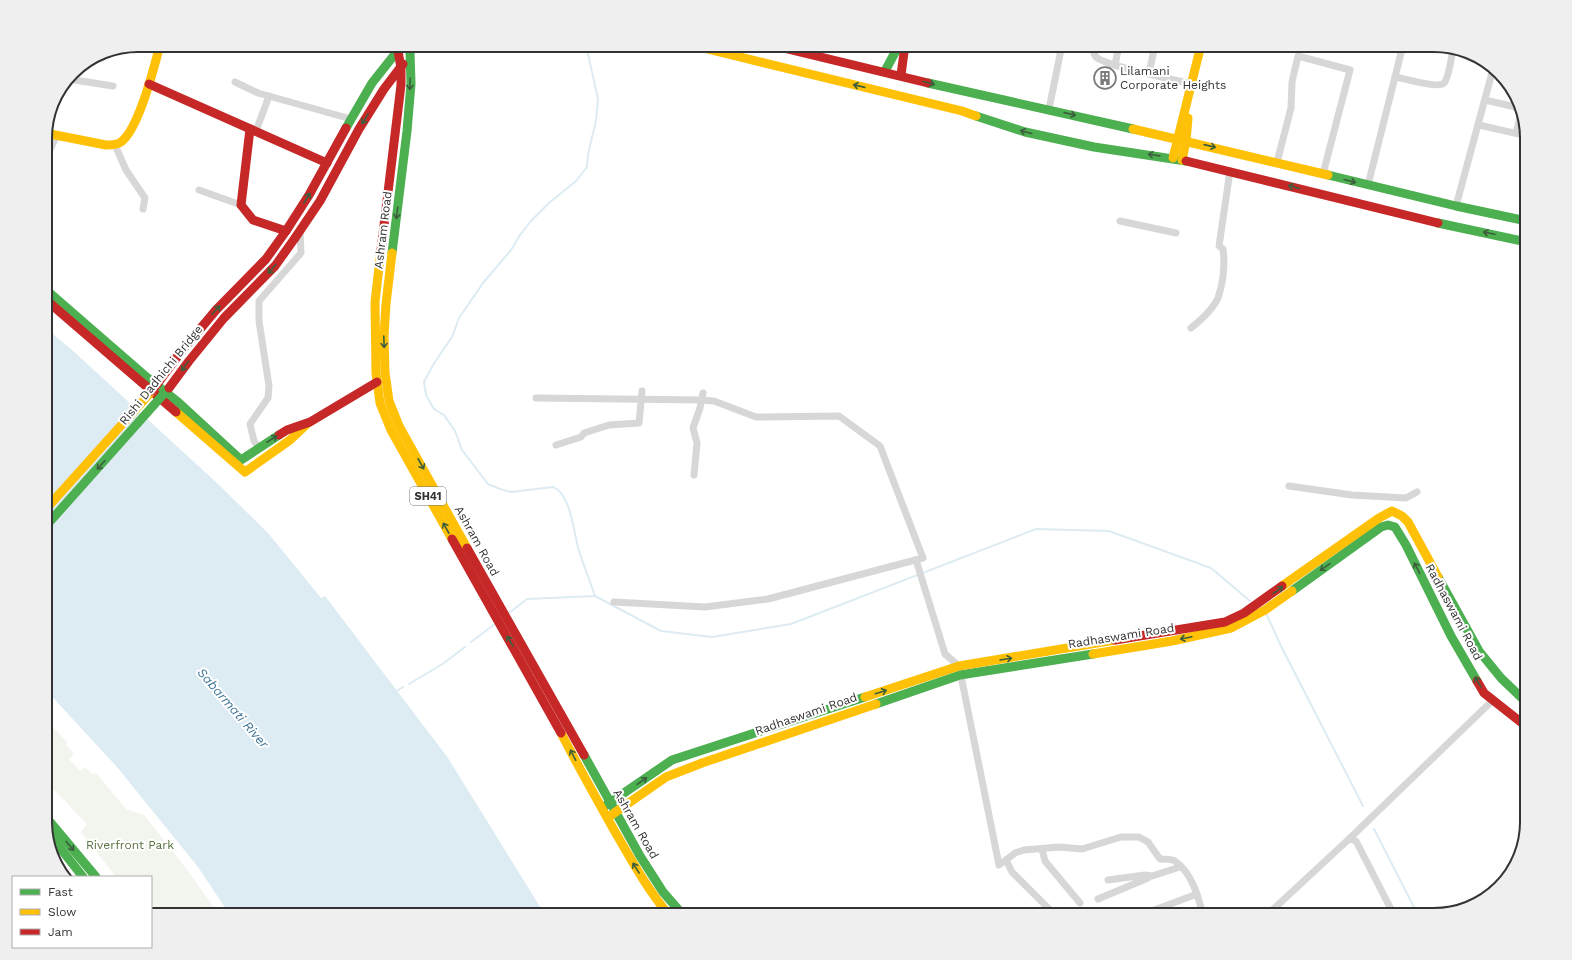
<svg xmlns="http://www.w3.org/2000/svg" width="1572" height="960" font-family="'Work Sans',sans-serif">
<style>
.green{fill:#f1f5ed}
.water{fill:#ddebf3}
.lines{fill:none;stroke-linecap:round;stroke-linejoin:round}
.stream{stroke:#ddebf3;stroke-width:2}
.street{stroke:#d7d7d7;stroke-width:7}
.fast{stroke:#4caf50;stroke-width:9}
.slow{stroke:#ffc107;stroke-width:9}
.jam{stroke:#c62828;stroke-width:9}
.fast-bridge{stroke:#4caf50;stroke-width:9}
.slow-bridge{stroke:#ffc107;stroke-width:9}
.jam-bridge{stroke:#c62828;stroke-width:9}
.oneway{stroke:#3c5e3d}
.labels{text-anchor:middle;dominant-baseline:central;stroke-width:4;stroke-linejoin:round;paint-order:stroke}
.shield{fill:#fff;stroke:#707070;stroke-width:1}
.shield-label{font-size:11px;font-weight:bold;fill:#333}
.poi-label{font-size:12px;fill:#333;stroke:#fff;text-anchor:start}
.street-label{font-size:12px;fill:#333;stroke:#fff}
.park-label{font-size:12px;fill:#56703f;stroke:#fff}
.water-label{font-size:13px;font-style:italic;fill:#3f7597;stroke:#fff}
.rim{fill:none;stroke:#333;stroke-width:2}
</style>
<rect width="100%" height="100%" fill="#fff"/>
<polygon class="green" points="45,719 68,743 66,745 74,754 69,759 80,771 85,767 93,775 96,773 126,809 144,815 188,871 219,915 151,915 151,877 116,877 81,832 87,824 46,781 50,777 45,771"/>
<polygon class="water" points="45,328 71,349 218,484 268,533 321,598 325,596 448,758 545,915 230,915 198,867 117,767 45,689"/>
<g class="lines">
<g class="stream">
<path d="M586 45 598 99 596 121 588 154 587 167 576 181 549 203 531 221 520 235 511 250 483 283 459 318 452 337 433 365 424 382 426 395 434 409 444 415 455 431 462 450 488 484 500 489 511 492 553 487C571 493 574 535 579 551 584 566 590 581 595 596"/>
<polyline points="509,613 527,599 595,596 661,631 712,637 791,624 1036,529 1109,531 1211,568 1250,601"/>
<polyline points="1266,613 1281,646 1363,806"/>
<polyline points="471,642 495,624"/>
<polyline points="409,684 444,663 465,647"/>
<polyline points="395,692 403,687"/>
<polyline points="1374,829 1418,915"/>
</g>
<g class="street">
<path d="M1092 45C1093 49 1093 53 1096 57 1105 66 1176 80 1192 84"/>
<polyline points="237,49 238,45"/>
<polyline points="1115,65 1119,45"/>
<polyline points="1149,73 1155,45"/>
<path d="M1395 77C1403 78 1439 89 1444 83 1449 78 1451 58 1453 50"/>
<polyline points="68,79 113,86"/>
<polyline points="235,82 258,93 351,119"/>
<polyline points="1485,100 1520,108"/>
<polyline points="1049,109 1062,45"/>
<polyline points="1479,125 1527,136"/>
<polyline points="256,131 269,96"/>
<polyline points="1516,133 1521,114"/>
<polyline points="115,145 126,170 145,198 143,209"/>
<polyline points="45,160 57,135"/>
<polyline points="1277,162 1291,108 1292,82 1298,56 1350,70 1323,174"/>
<polyline points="1368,185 1403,45"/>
<polyline points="199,190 241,205"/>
<polyline points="1456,206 1493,69"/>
<polyline points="1120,221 1176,233"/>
<path d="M1191 328C1201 320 1213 309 1218 298 1223 283 1225 264 1223 249L1219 246 1230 171"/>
<polyline points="536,398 702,400 714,401 756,417 839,416 880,446 923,558 768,599 705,607 614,602"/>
<polyline points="556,445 581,437 584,433 609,425 639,423 642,391"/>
<polyline points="259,448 254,441 250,424 268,398 269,386 259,321 259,301 301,253 300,231"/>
<polyline points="694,475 697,443 693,428 700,408 703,393"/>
<polyline points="1289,486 1352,495 1406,498 1417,492"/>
<polyline points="916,560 945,654 959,666 999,865 1006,860"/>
<polyline points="1349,839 1493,700"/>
<polyline points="1042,849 1045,861 1080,903"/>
<polyline points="1108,880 1145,875 1152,876 1180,867"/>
<polyline points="1098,899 1148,878"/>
<path d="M1055 915 1012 872 1006 860 1015 853 1024 850 1059 847 1082 849 1121 837H1139L1148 842 1160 859C1164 859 1172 859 1175 861 1192 873 1198 896 1203 915"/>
<polyline points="1141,915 1197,894"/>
<polyline points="1267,915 1349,839 1356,841 1394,915"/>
</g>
<g class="fast">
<polyline points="885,71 899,45"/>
<polyline points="928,83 1133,129"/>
<polyline points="976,116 1025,132 1094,147 1186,161"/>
<polyline points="346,128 372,83 399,49"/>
<polyline points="1328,175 1456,206 1527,221"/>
<polyline points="1438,223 1527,242"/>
<polyline points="392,253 407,131 411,84 410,52 412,45"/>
<polyline points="45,289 144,375 178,402 241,460 279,435"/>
<polyline points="1438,577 1479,651 1501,678 1527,703"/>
<polyline points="1292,591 1381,527 1388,525 1395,527 1406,545 1451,636 1477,681"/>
<polyline points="876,704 960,675 1093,654"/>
<polyline points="584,755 640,856 663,892 683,915"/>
<polyline points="605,806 672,760 865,697"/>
<polyline points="45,816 96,877"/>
<polyline points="46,830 83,877"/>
</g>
<g class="slow">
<polyline points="691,45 962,111 976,116"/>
<polyline points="1133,129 1328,175"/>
<path d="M45 133 106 145C111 145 117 145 121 142 139 129 154 67 160 45"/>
<polyline points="1173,158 1201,45"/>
<polyline points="1182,160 1186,141 1188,118"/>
<polyline points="381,250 375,302 376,373 380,403 391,430 452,539"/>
<polyline points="392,253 386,304 384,336 385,372 389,401 399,426 467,548"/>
<polyline points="176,412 245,472 290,440 307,424"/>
<polyline points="1282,586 1379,518 1392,511 1402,516 1408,522 1438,577"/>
<polyline points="1093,654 1172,641 1231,628 1265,610 1292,591"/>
<polyline points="865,697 959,666 1115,640"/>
<path d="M561 733C578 766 596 798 614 830 631 859 647 889 669 915"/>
<polyline points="610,816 666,777 702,763 876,704"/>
</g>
<g class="jam">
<polyline points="771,45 928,83"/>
<polyline points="901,75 905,45"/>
<polyline points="149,84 327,163"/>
<polyline points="250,129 241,205 253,220 286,231 309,195 346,128"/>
<polyline points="1186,161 1438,223"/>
<polyline points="295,238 320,201 359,129 384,89 403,64"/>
<polyline points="381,250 401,85 401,68 397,45"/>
<polyline points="45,299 176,412"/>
<polyline points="279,435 287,430 310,422 377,382"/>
<polyline points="452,539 561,733"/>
<polyline points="467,548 584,755"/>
<polyline points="1115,640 1225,622 1244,613 1282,586"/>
<polyline points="1477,681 1484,693 1527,727"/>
</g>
<polyline class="fast-bridge" points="45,527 169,388"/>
<polyline class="slow-bridge" points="45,510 152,391"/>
<g class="jam-bridge">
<polyline points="169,388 189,361 224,318 275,266 295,238"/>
<polyline points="152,391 180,353 216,310 266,259 286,231"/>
</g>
</g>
<defs><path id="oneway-shaft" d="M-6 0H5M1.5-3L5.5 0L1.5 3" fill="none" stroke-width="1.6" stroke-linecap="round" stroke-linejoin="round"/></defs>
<g class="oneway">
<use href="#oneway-shaft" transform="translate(929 83) rotate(15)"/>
<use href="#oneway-shaft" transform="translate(410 84) rotate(92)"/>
<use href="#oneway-shaft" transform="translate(859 86) rotate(-167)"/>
<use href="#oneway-shaft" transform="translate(1070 114) rotate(13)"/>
<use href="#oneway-shaft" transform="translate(365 119) rotate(122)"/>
<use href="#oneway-shaft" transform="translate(1026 132) rotate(-165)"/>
<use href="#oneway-shaft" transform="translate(1210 146) rotate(13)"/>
<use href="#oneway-shaft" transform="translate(1154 155) rotate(-172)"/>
<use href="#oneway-shaft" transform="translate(1350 181) rotate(15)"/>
<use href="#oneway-shaft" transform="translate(1294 187) rotate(-165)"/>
<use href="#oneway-shaft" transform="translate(307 198) rotate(-59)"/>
<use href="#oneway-shaft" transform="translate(397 213) rotate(97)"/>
<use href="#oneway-shaft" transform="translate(1489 233) rotate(-168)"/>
<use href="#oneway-shaft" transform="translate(272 269) rotate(132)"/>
<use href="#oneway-shaft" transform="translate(216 310) rotate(-48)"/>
<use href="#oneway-shaft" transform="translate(384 342) rotate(88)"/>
<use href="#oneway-shaft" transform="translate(185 366) rotate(126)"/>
<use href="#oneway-shaft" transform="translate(272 439) rotate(-33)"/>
<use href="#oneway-shaft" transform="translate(421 464) rotate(61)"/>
<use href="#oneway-shaft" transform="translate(101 465) rotate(132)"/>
<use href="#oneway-shaft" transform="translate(446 528) rotate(-119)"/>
<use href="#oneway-shaft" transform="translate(1325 567) rotate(145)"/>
<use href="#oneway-shaft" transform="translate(1417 568) rotate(-117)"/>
<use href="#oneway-shaft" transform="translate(1278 590) rotate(-36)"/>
<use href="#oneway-shaft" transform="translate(1186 638) rotate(168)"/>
<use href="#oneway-shaft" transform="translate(510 641) rotate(-120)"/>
<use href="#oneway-shaft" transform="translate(1006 659) rotate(-9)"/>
<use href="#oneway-shaft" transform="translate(1478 682) rotate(-120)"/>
<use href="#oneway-shaft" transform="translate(881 692) rotate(-18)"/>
<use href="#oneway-shaft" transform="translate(573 755) rotate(-117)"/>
<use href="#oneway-shaft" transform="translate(642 781) rotate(-35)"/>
<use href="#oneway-shaft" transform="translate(70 846) rotate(50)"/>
<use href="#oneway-shaft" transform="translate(636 868) rotate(-122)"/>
</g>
<defs>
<g id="building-ring" transform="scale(1.15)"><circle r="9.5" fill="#fff" stroke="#7a7a7a" stroke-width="1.5"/><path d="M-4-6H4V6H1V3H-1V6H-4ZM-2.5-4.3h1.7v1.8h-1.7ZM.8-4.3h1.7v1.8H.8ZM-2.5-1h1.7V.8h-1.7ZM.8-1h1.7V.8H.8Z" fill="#7a7a7a"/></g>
</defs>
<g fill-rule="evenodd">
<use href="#building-ring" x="1105" y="78"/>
</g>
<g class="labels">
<rect class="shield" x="410" y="487" width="36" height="18" rx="3"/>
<g class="shield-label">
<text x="428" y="496">SH41</text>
</g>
<g class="poi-label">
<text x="1120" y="71">Lilamani<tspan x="1120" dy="14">Corporate Heights</tspan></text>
</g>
<g class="street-label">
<text transform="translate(383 230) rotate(-83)">Ashram Road</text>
<text transform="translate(161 375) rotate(-51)">Rishi Dadhichi Bridge</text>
<text transform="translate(477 541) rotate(61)">Ashram Road</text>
<text transform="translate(1454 612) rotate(62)">Radhaswami Road</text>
<text transform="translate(1121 636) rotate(-9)">Radhaswami Road</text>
<text transform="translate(806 714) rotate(-19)">Radhaswami Road</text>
<text transform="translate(636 824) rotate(60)">Ashram Road</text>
</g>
<g class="park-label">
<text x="130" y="845">Riverfront Park</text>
</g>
<g class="water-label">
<text transform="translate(233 708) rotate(49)">Sabarmati River</text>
</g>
</g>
<path d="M0 0H1572V960H0ZM138 52H1434A86 86 0 0 1 1520 138V822A86 86 0 0 1 1434 908H138A86 86 0 0 1 52 822V138A86 86 0 0 1 138 52Z" fill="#efefef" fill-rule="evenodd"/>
<path class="rim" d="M138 52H1434A86 86 0 0 1 1520 138V822A86 86 0 0 1 1434 908H138A86 86 0 0 1 52 822V138A86 86 0 0 1 138 52Z"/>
<rect x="12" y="876" width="140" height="72" fill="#ffffff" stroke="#adadad"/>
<rect x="20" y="889" width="20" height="6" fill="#4caf50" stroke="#adadad"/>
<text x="48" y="896" font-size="12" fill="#333333">Fast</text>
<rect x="20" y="909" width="20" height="6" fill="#ffc107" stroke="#adadad"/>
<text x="48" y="916" font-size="12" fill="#333333">Slow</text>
<rect x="20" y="929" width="20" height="6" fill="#c62828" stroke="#adadad"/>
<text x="48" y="936" font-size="12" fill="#333333">Jam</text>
</svg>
